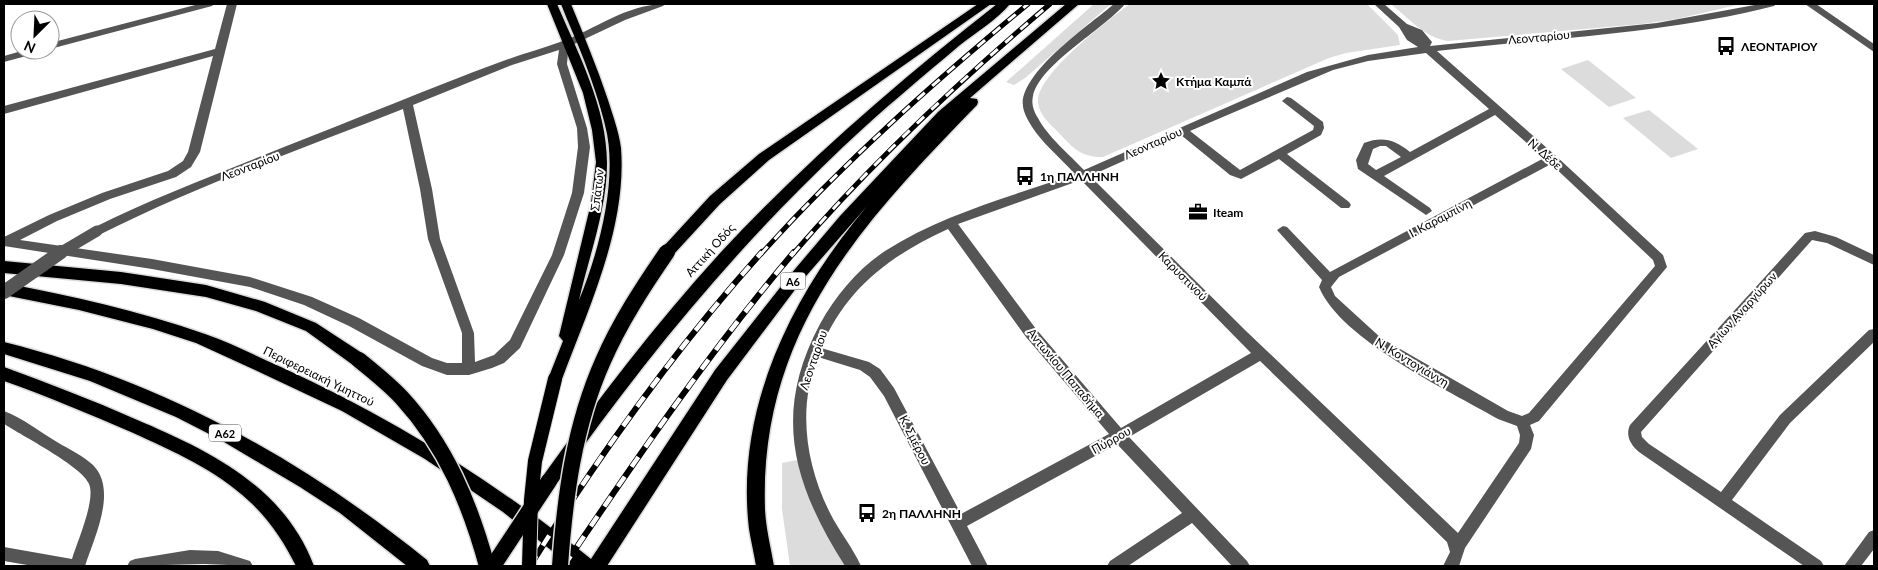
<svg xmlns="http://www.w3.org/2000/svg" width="1878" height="570" font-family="Lato,sans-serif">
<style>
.green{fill:#dcdcdc}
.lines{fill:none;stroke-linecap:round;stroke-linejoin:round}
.major-casing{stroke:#dbdbdb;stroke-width:3}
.highway-casing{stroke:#dbdbdb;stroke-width:3}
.minor{fill:#555;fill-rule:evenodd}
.major{fill:#000;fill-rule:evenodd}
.highway{fill:#000;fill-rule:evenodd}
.rail-far1-casing{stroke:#000;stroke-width:5}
.rail-casing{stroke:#000;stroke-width:6}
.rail-far1{stroke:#fff;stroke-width:3;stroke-dasharray:10;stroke-linecap:butt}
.rail{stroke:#fff;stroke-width:4.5;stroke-dasharray:12;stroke-linecap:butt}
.major-bridge-casing{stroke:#dbdbdb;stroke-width:16;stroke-linecap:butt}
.highway-bridge-far1-casing{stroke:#dbdbdb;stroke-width:15;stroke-linecap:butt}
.highway-bridge-casing{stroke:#dbdbdb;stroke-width:19;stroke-linecap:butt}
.minor-bridge-far1{stroke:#555;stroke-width:11}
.minor-bridge{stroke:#555;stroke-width:14}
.major-bridge{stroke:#000;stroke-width:14}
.highway-bridge-far1{stroke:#000;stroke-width:13}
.highway-bridge{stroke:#000;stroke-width:16}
.labels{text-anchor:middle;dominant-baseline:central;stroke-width:4;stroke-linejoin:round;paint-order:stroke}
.shield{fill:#fff;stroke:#4c4c4c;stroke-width:1}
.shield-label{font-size:11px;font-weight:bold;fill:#000}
.street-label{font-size:12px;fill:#000;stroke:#fff}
.poi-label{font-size:12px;font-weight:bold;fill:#000;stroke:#fff;text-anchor:start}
</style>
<rect width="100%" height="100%" fill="#fff"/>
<g class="green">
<polygon points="1094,4 1111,4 1025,78 1014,85 1006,82"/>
<path d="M1130 4H1367L1398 35 1400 45 1346 53 1329 58 1103 157C1081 157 1074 149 1059 133 1050 124 1039 115 1038 102 1036 75 1109 19 1130 4Z"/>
<path d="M1391 4H1741L1677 19 1642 24 1448 41C1426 38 1408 18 1391 4Z"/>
<polygon points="1588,60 1636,98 1609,107 1561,69"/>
<polygon points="1649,110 1698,149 1671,158 1623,118"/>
<polygon points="802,459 830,534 850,566 790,566 782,509 782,463"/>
</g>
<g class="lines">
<g class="major-casing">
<path id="major" d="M547 4H557C578 53 607 108 607 163 607 209 589 256 579 300 599 252 619 177 605 125 600 104 592 81 584 60 577 41 568 23 561 4H571C584 36 597 67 608 100 613 116 619 132 621 148 627 227 589 307 562 379L560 383 555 385 550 383 548 379 563 341 559 336 591 203 596 162 592 130 583 93Z"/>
</g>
<g class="highway-casing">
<g id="highway">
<polygon points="978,4 991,4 769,160 720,204 674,254 669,256 664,254 662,250 664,246 710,196 759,154"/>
<path d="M997 4H1010C998 19 975 33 960 45 921 78 881 111 843 147 732 252 643 361 555 486L549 489 543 486 540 481 543 476C599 398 657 322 722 251 806 161 900 80 997 4Z"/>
<path d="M1066 4H1079L970 98 977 99 978 102 977 105C861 224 759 333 765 510 766 529 771 548 774 566H756C754 554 751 541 749 529 734 401 799 281 882 189L800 283 727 380 607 566H571L503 512 425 459 342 411 255 370 196 343 153 329 79 310 4 295V283C72 296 140 311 205 334 231 343 256 356 281 367 393 418 495 482 591 559L715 370 790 275 840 216 938 112Z"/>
<polygon points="4,261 121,272 206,285 265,302 316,323 365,355 367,360 365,365 359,367 353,365 306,331 256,311 206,297 121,284 4,273"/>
<path d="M4 342C161 381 302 459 427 560L430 566H407L340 513 300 487 219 439 176 417 90 381 4 354Z"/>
<path d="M4 367C48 383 92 400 135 419 208 450 284 486 314 566H296C284 542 269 519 249 501 216 470 173 451 131 432 89 414 47 396 4 381Z"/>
</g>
</g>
<g class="minor">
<polygon points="199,4 214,4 212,6 50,49 50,43"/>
<path d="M227 4H237L200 152 191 167 176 177 110 199 57 221 20 240 152 259 250 277 312 297 359 318 432 358 447 363H462V333L428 239 420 189 403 109C302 149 198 185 101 234L97 235 91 231 93 228C155 197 220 173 284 147 357 119 429 88 503 61 522 54 541 49 560 42 595 30 626 4 665 4L663 6 625 20 572 45 568 52 567 64 587 128 590 147 584 193 564 255 520 348 504 363 492 368 469 375H447L422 366 349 326 304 305 250 287 152 269 4 246V237L49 215 102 193 168 171 183 161 188 152 213 56 4 114V106L215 49ZM559 50 557 64 577 128 578 147 572 193 552 255 510 340 494 355 475 362 474 333 440 239 432 189 413 105 512 65Z"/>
<path d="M1114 4H1125C1104 29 1039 65 1033 96 1031 104 1034 112 1038 118 1047 136 1070 155 1084 170L1307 72 1368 55 1418 47 1407 40 1399 27 1374 4H1384L1407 24 1422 30 1432 42 1430 46 1657 23 1760 4H1776L1774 6C1664 34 1550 38 1437 51L1556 156 1663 255 1667 267 1539 421 1530 425 1534 435 1531 449 1465 548 1459 566H1443L1450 552 1447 542 1260 361 1129 437 1247 561 1250 566H1232L1192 523 1128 566H1107L1110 561 1182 513 1117 444 967 526 988 566H972L884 396 870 377 860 370 818 357C797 408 806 465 830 513 839 531 853 548 861 566H845C793 484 772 414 820 324 836 295 858 269 885 251 943 214 1010 197 1075 174 1058 155 1032 135 1024 111 1012 77 1091 24 1114 4ZM1426 53 1489 109 1410 152C1395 140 1383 136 1364 143L1356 160 1358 169 1426 215 1432 211 1430 208 1384 176 1495 115 1544 158 1330 272 1287 227 1283 226 1277 230 1322 280 1319 287C1341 340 1448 390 1498 419L1517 426 1520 435 1519 443 1458 533 1246 331 1090 176 1181 135 1230 175 1241 179 1279 159 1341 208H1349L1351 205 1349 202 1287 154 1321 135 1324 128 1323 122 1291 98 1287 97 1282 101 1314 126 1313 130 1240 170 1190 131 1333 70 1368 61ZM1380 146H1386L1401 157 1376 170 1368 164 1373 149ZM1551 164 1653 260 1655 266 1529 413 1522 416 1508 411 1381 338 1335 296 1331 287 1339 277ZM1081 180 1251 353 1121 428 1036 329 958 224ZM948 229 1026 337 1109 434 961 514 894 388 880 369 869 362 821 348C846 288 891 255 948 229Z"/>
<polygon points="1805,4 1816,4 1874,44 1874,52"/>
<polygon points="25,50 42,50 41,52 4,62 4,56"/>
<path d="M1815 231 1836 237 1874 255V265L1827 243 1812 240 1641 432 1642 437 1649 444 1721 492 1780 415 1869 330 1874 329V342L1790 423 1732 500 1821 561 1824 566H1804L1639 452C1631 445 1625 436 1630 425L1805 233Z"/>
<path d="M4 411C23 418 40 432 57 442 69 449 83 456 93 465 118 490 94 538 85 566H33L4 561V547L72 559C77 542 96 500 89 484 83 467 21 435 4 424Z"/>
<polygon points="1874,530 1874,549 1861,566 1844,566 1869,532"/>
<polygon points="190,550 218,551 250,561 253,566 204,564 127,566 130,561 135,559"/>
</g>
<use href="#major" class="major"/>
<use href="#highway" class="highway"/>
<g class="rail-far1-casing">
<g id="rail-far1">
<path d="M761 254C843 163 934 82 1028 4"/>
<path d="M793 254C872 162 958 82 1050 4"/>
</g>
</g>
<g class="rail-casing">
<g id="rail">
<path d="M530 566C599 455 675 349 762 252"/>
<path d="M564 566C636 459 710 351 794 252"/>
</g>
</g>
<use href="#rail-far1" class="rail-far1"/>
<use href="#rail" class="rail"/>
<g class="major-bridge-casing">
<polyline id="major-bridge" points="529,566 531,500 535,461 555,379"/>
</g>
<g class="highway-bridge-far1-casing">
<polyline id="highway-bridge-far1" points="666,254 669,250"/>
</g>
<g class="highway-bridge-casing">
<g id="highway-bridge">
<path d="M359 360C374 372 389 384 402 398 446 446 470 504 487 566"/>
<polyline points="493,566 549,481"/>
<path d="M560 566C565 496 574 426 603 361 620 322 643 287 667 252"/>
</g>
</g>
<polyline class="minor-bridge-far1" points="58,254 97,231"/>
<polyline class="minor-bridge" points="4,292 61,252"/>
<use href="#major-bridge" class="major-bridge"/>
<use href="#highway-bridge-far1" class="highway-bridge-far1"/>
<use href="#highway-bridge" class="highway-bridge"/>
</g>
<defs>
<g id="bus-bare" transform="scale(1.5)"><path d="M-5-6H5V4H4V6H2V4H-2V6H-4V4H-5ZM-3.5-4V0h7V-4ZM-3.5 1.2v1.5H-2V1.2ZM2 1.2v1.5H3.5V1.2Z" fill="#000" stroke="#fff" stroke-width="2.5" paint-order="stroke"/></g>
<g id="sight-bare" transform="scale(1.5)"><path d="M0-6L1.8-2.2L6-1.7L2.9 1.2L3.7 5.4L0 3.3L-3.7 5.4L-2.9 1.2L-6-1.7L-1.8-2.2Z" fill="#000" stroke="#fff" stroke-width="2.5" paint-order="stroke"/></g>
<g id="office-bare" transform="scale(1.5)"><path d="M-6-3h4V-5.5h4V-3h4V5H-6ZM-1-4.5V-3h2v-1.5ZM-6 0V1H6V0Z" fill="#000" stroke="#fff" stroke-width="2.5" paint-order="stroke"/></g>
</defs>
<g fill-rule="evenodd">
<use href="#bus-bare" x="1726" y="46"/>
<use href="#sight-bare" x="1161" y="81"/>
<use href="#bus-bare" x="1025" y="176"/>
<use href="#office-bare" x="1198" y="212"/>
<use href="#bus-bare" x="867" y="513"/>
</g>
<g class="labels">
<g class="shield">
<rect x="780.5" y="272.5" width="25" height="17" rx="4"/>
<rect x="209" y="424.5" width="32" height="17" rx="4"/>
</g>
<g class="shield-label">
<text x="793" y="281">Α6</text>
<text x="225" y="433">Α62</text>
</g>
<g class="street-label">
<text transform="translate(1539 37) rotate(-5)">Λεονταρίου</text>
<text transform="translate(1153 143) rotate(-24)">Λεονταρίου</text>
<text transform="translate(1545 154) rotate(41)">Ν. Δέδε</text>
<text transform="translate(250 166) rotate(-21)">Λεονταρίου</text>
<text transform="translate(597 190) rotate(-83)">Σπάτων</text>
<text transform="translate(1440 218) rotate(-28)">Ι. Καραμπίνη</text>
<text transform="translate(710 250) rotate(-48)">Αττική Οδός</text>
<text transform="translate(1183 276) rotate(45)">Καρυστινού</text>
<text transform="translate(1742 310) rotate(-48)">Αγίων Αναργύρων</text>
<text transform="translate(813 360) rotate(-71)">Λεονταρίου</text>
<text transform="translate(1412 362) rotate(31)">Ν. Koντογιάννη</text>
<text transform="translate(1066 373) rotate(50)">Αντωνίου Παπαδήμα</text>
<text transform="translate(319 376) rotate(26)">Περιφερειακή Υμηττού</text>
<text transform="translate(915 440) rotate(63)">Κ. Σμέρου</text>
<text transform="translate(1111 440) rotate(-29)">Πύρρου</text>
</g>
<g class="poi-label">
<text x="1741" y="46">ΛΕΟΝΤΑΡΙΟΥ</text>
<text x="1176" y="81">Kτήμα Καμπά</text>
<text x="1040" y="176">1η ΠΑΛΛΗΝΗ</text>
<text x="1213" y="212">Iteam</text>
<text x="882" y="513">2η ΠΑΛΛΗΝΗ</text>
</g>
</g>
<rect width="1878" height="570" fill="none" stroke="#000000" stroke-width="10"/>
<g transform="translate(35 35) rotate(204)"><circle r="24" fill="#ffffff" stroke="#999999"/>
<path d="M0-4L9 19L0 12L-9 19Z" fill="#000000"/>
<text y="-8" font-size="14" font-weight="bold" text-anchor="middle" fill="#000000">N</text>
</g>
</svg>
